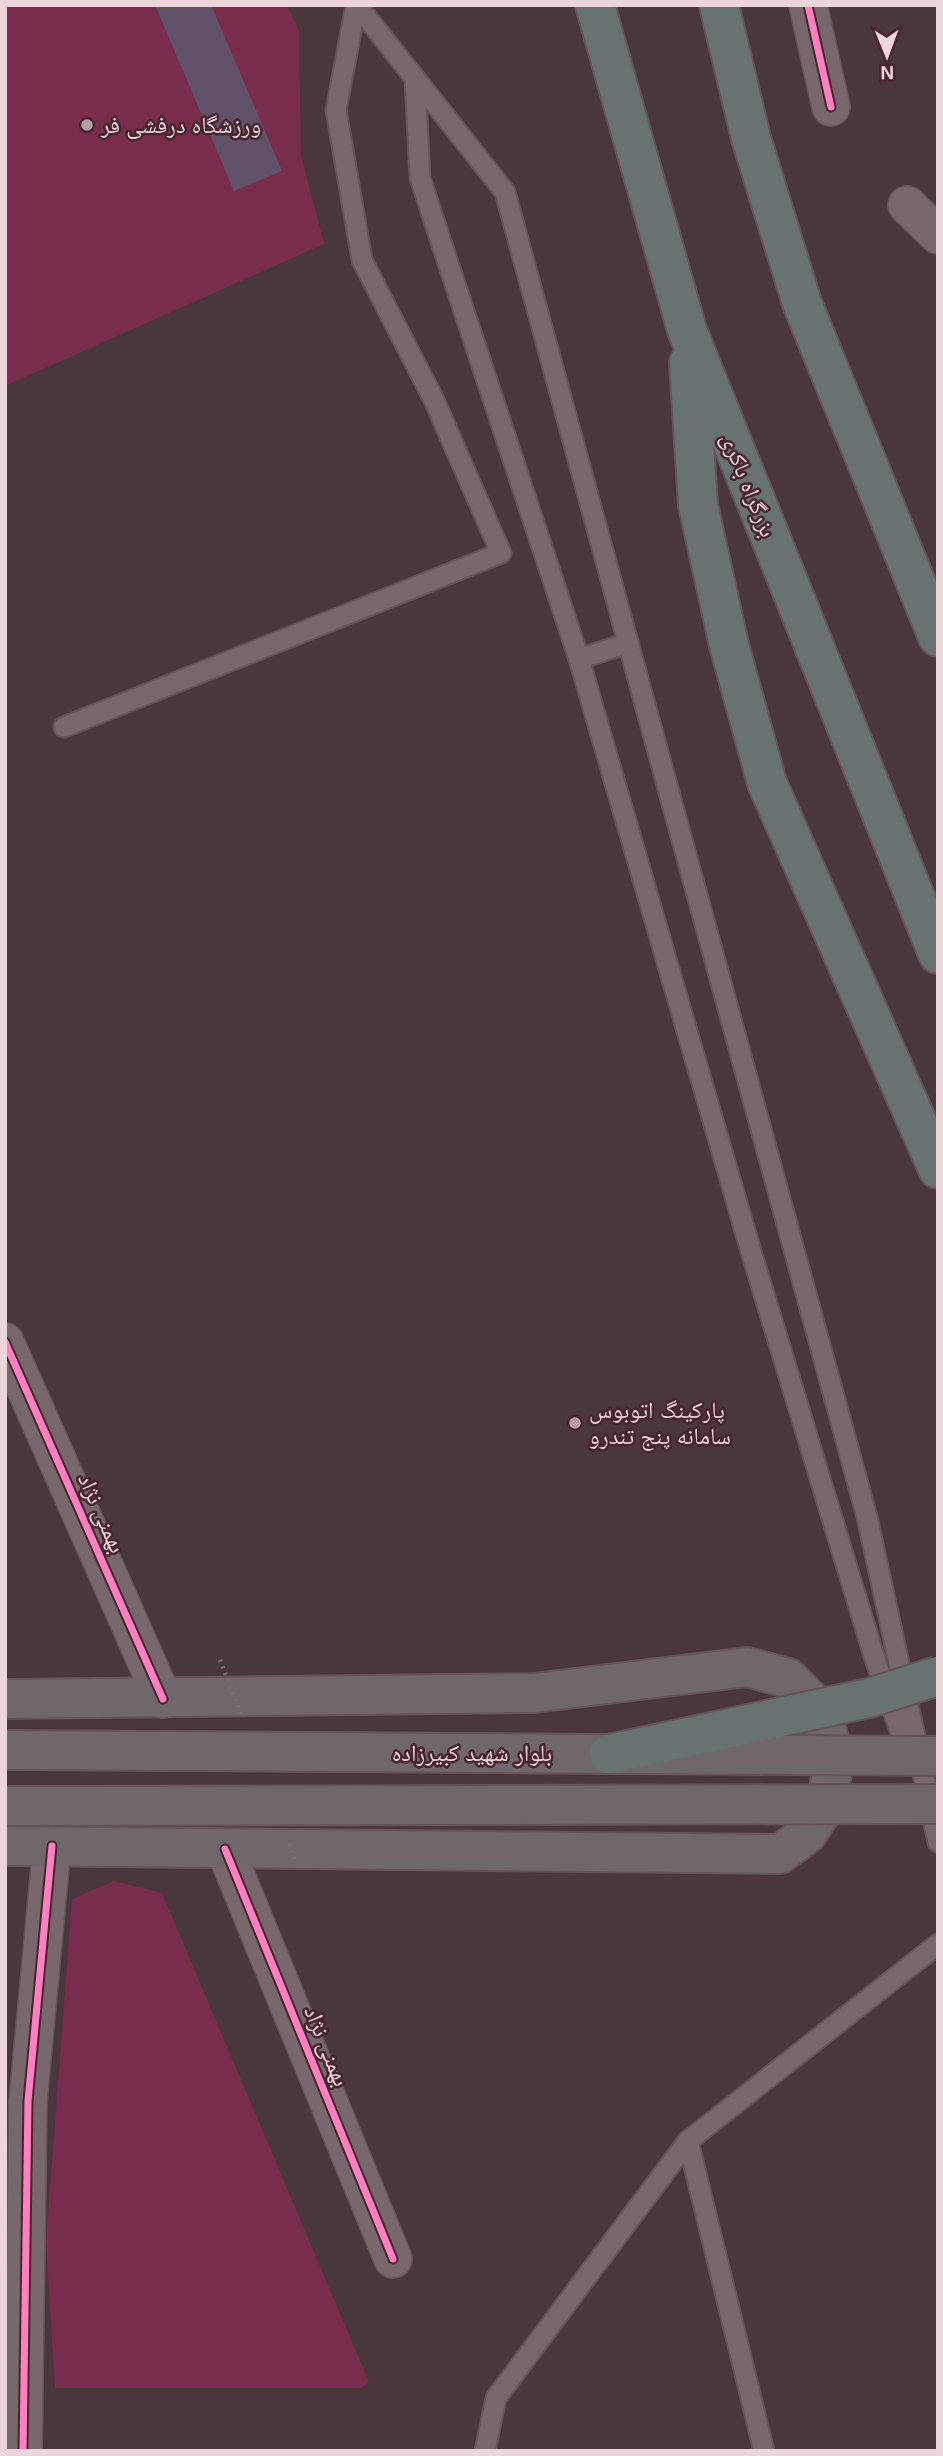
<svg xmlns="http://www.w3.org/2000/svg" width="943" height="2456" font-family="Helvetica,'Noto Naskh Arabic',sans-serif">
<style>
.green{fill:#782d4c}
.building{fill:#625268}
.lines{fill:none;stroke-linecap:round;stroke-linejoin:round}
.lane-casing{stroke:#645359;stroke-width:23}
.street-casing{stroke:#645359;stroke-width:40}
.secondary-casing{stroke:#645359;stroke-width:42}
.highway-casing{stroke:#645359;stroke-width:42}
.lane{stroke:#78686e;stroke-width:19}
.street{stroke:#78686e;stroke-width:37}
.secondary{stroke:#6f676b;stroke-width:38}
.highway{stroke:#697273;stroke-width:38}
.secondary-bridge-casing{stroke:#645359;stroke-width:42;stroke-linecap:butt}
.highway-bridge-casing{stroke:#645359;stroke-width:42;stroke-linecap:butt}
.path-bridge{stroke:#7b6d72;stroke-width:4.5;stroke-dasharray:2 5;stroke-linecap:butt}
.secondary-bridge{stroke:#6f676b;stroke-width:38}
.highway-bridge{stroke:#697273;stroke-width:38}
.cycleway-casing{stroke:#472430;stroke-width:11}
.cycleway{stroke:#ff80c0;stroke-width:7}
.poi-dot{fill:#b49da4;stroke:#472430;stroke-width:2.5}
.labels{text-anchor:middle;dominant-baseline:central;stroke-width:5;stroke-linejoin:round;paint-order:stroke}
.poi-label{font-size:23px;fill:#edd5dc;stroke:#472430;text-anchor:start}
.street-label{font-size:23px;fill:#edd5dc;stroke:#472430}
</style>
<rect width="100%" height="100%" fill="#4a363d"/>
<g class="green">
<polygon points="5,5 287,5 299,31 301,155 324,244 5,386"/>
<polygon points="114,1881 162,1893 369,2382 361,2388 55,2388 46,2242 72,1899"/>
</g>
<polygon class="building" points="155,5 211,5 282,171 234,191"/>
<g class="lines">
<g class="lane-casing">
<g id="lane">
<polyline points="357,5 505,192 867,1517 938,1842"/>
<polyline points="415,79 420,178 579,659 628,643"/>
<polyline points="579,659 750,1248 873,1653 908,1754"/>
<polyline points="64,727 501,553 434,400 362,260 336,110 356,5"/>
<polyline points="485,2451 496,2398 688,2141"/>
<polyline points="764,2451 688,2141 938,1944"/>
</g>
</g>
<g class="street-casing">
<g id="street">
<polyline points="808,5 831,107"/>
<polyline points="907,205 938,235"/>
<polyline points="5,1342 163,1699"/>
<polyline points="225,1849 393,2259"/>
<polyline points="23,2451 28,2101 52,1846"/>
</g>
</g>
<g class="secondary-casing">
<polyline id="secondary" points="5,1699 534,1693 747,1667 788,1678 813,1703 828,1735 833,1769 826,1804 807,1834 780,1854 5,1846"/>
</g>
<g class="highway-casing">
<g id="highway">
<polyline points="595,5 687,330 938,954"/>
<polyline points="719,5 751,138 802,303 938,637"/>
<polyline points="689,363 698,505 729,645 767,783 938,1169"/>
</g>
</g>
<use href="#lane" class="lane"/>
<use href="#street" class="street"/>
<use href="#secondary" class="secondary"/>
<use href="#highway" class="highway"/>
<g class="secondary-bridge-casing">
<g id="secondary-bridge">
<polyline points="5,1750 938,1756"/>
<polyline points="5,1806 938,1804"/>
</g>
</g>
<g class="highway-bridge-casing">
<polyline id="highway-bridge" points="609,1754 869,1698 938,1676"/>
</g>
<g class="path-bridge">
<polyline points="220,1660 241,1714"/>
<polyline points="289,1844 296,1863"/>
</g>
<use href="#secondary-bridge" class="secondary-bridge"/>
<use href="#highway-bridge" class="highway-bridge"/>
<g class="cycleway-casing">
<g id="cycleway">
<polyline points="808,5 831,107"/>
<polyline points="5,1342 163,1699"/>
<polyline points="225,1849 393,2259"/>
<polyline points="23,2451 28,2101 52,1846"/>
</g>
</g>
<use href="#cycleway" class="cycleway"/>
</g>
<g class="poi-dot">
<circle cx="87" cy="125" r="7"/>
<circle cx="575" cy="1423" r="7"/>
</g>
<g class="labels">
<g class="poi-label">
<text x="101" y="125">ورزشگاه درفشی فر</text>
<text x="589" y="1410">پارکینگ اتوبوس<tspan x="589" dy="26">سامانه پنج تندرو</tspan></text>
</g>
<g class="street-label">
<text transform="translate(749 485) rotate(68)">بزرگراه باکری</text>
<text transform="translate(102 1513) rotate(66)">بهمنی نژاد</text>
<text x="472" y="1753">بلوار شهید کبیرزاده</text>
<text transform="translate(327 2046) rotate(68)">بهمنی نژاد</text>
</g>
</g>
<rect width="943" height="2456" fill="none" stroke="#edd5dc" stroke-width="14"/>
<g transform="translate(887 56) rotate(179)" stroke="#472430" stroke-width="5" paint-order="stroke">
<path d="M0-5L12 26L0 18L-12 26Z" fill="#edd5dc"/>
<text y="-10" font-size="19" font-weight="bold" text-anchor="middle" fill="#edd5dc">N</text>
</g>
</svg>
